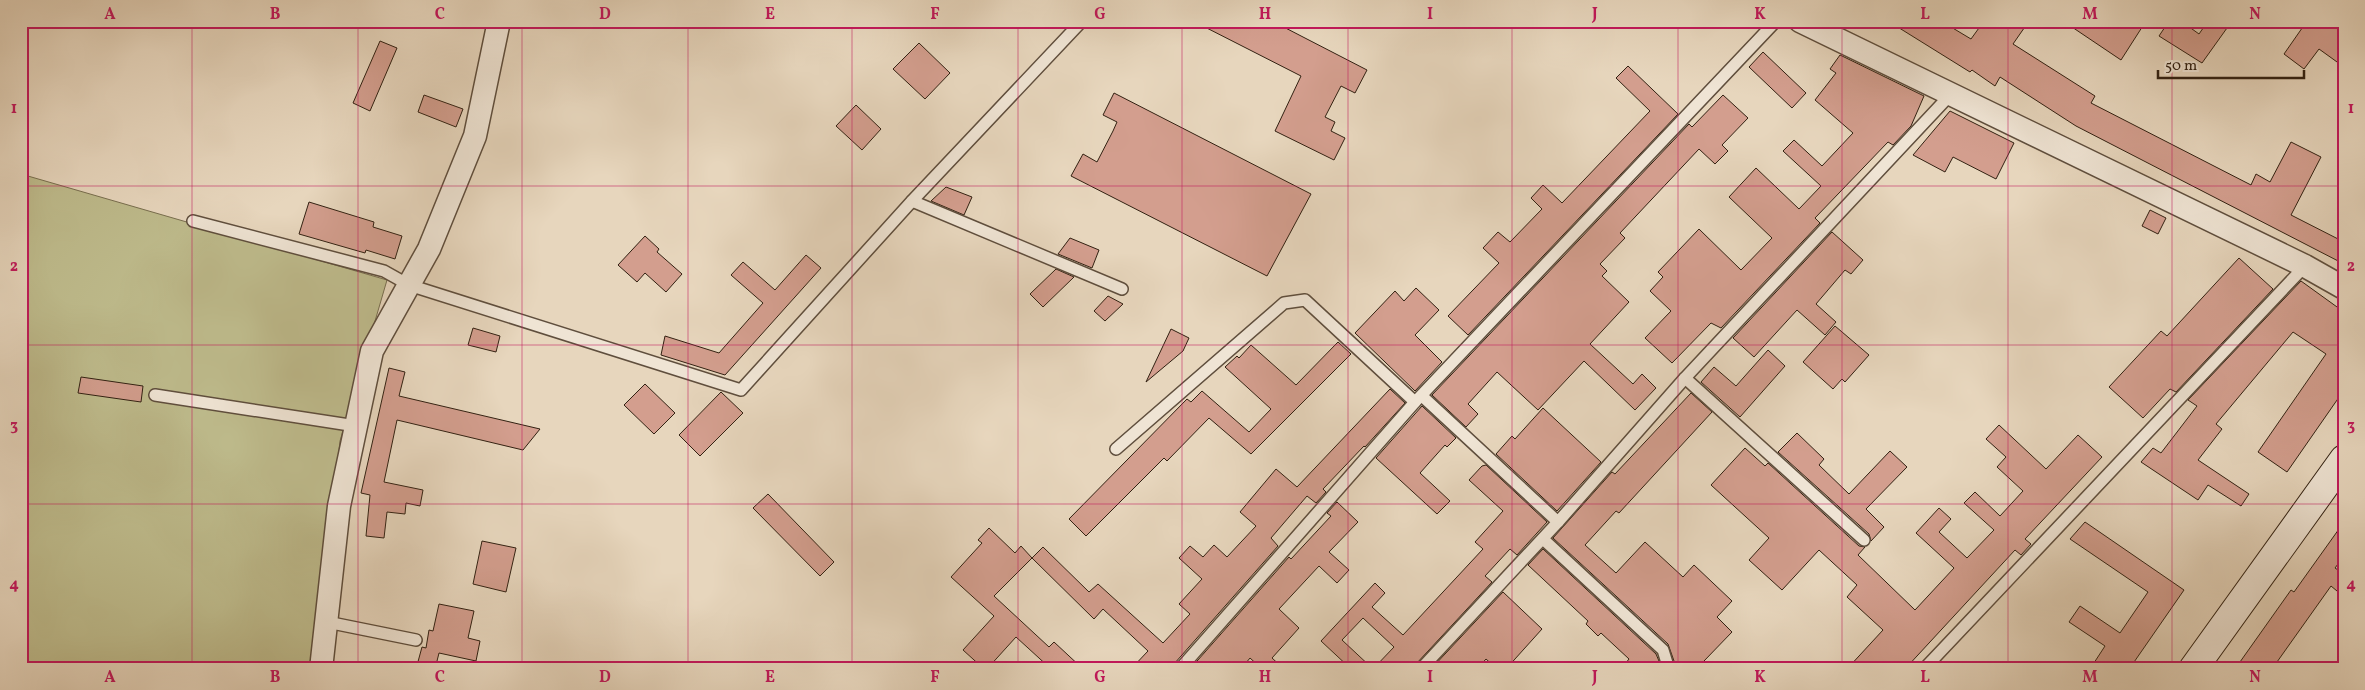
<svg xmlns="http://www.w3.org/2000/svg" width="2365" height="690" font-family="Vollkorn,serif">
<style>
.green{fill:#bebb8c;stroke:#786e4f}
.building{fill:#d39e8e;stroke:#322112}
.lines{fill:none;stroke-linecap:round;stroke-linejoin:round}
.service-casing{stroke:#5f4e3d;stroke-width:14}
.minor-casing{stroke:#5f4e3d;stroke-width:25}
.secondary-casing{stroke:#322112;stroke-width:30}
.service{stroke:#efe4d4;stroke-width:11}
.minor{stroke:#efe4d4;stroke-width:22}
.secondary{stroke:#efe4d4;stroke-width:28}
.grid{fill:none;stroke:#c2185b;stroke-width:1;stroke-opacity:0.55}
.neatline{fill:none;stroke:#c2185b;stroke-width:2}
.grid-label{font-size:16px;text-anchor:middle;font-weight:bold;fill:#c2185b}
</style>
<rect width="100%" height="100%" fill="#e7d6bd"/>
<filter id="stains"><feTurbulence type="fractalNoise" baseFrequency=".004" numOctaves="4"/><feColorMatrix values="0 0 0 0 .2 0 0 0 0 .09 0 0 0 0 .02 0 0 0 .5 -.17"/></filter>
<radialGradient id="worn" r=".72"><stop offset=".6" stop-color="#630" stop-opacity="0"/><stop offset="1" stop-color="#630" stop-opacity=".3"/></radialGradient>
<polygon class="green" points="21,174 387,280 340,441 316,669 30,669 21,662 21,396 25,380 21,379"/>
<g class="building">
<polygon points="1193,21 1272,21 1367,70 1355,93 1341,86 1325,117 1335,122 1331,131 1345,138 1334,160 1275,131 1301,76"/>
<polygon points="1888,21 1941,21 1971,39 1984,21 2029,21 2013,44 2095,96 2091,103 2251,185 2256,174 2270,182 2291,142 2321,157 2291,215 2344,242 2344,264 2076,126 2000,77 1995,86 1972,70 1970,72"/>
<polygon points="2063,21 2146,21 2121,60"/>
<polygon points="2169,21 2181,21 2199,34 2208,21 2232,21 2202,63 2159,36"/>
<polygon points="2307,21 2344,21 2344,67 2319,49 2304,69 2284,54"/>
<polygon points="380,41 397,48 370,111 353,103"/>
<polygon points="919,43 950,73 925,99 893,69"/>
<polygon points="1763,52 1806,93 1792,108 1749,67"/>
<polygon points="1840,55 1924,96 1911,126 1893,145 1888,142 1815,218 1820,223 1721,328 1711,323 1672,363 1645,338 1671,311 1650,291 1663,277 1658,272 1699,229 1741,270 1772,238 1729,197 1756,168 1799,209 1821,186 1783,151 1794,140 1822,166 1853,133 1815,100 1836,73 1830,69"/>
<polygon points="1628,66 1678,114 1468,335 1448,316 1499,263 1483,248 1498,232 1510,242 1542,209 1531,198 1543,185 1562,203 1650,111 1616,78"/>
<polygon points="1114,93 1311,194 1267,276 1071,176 1083,154 1097,162 1113,131 1117,122 1103,115"/>
<polygon points="424,95 463,109 456,127 418,112"/>
<polygon points="1723,95 1748,118 1722,145 1728,151 1715,164 1699,149 1620,233 1625,238 1600,264 1607,271 1602,276 1629,302 1590,344 1633,384 1642,374 1656,388 1635,410 1584,361 1538,410 1497,372 1468,404 1478,414 1466,427 1432,395 1689,124 1692,127"/>
<polygon points="856,105 881,129 862,150 836,126"/>
<polygon points="1950,111 2014,143 1996,179 1953,157 1945,172 1913,155"/>
<polygon points="946,187 972,197 964,215 931,201"/>
<polygon points="309,202 374,222 373,227 402,236 395,259 366,250 365,253 299,234"/>
<polygon points="2150,210 2166,218 2158,234 2142,226"/>
<polygon points="1832,232 1863,260 1851,274 1845,270 1816,304 1836,322 1825,335 1797,310 1754,357 1733,338"/>
<polygon points="645,236 659,249 657,252 682,274 666,292 645,273 637,282 618,265"/>
<polygon points="1070,238 1099,250 1092,268 1058,254"/>
<polygon points="806,255 821,268 725,375 661,355 665,336 719,353 763,303 731,275 743,262 775,290"/>
<polygon points="2239,258 2273,289 2176,392 2170,389 2143,418 2109,387 2161,331 2167,336"/>
<polygon points="1056,269 1074,277 1043,307 1030,294"/>
<polygon points="2301,281 2344,312 2344,390 2287,472 2258,452 2326,354 2293,332 2216,424 2222,429 2198,460 2249,494 2241,506 2208,485 2198,500 2141,462 2153,448 2161,453 2197,406 2188,400"/>
<polygon points="1416,288 1439,310 1415,335 1442,362 1415,391 1355,333 1395,291 1404,301"/>
<polygon points="1108,296 1123,304 1105,321 1094,311"/>
<polygon points="1835,326 1869,355 1845,382 1842,379 1833,389 1803,362"/>
<polygon points="473,328 500,336 496,352 468,345"/>
<polygon points="1171,329 1189,338 1183,351 1146,382"/>
<polygon points="1338,342 1351,354 1251,454 1209,418 1167,461 1164,458 1086,536 1069,519 1187,399 1191,402 1202,391 1249,432 1271,409 1225,367 1237,356 1239,358 1251,345 1296,385"/>
<polygon points="1768,350 1785,366 1740,417 1701,382 1714,367 1736,386"/>
<polygon points="389,368 405,372 399,396 540,429 523,450 397,420 384,482 423,490 420,506 406,503 405,514 387,512 384,538 366,536 370,495 361,493"/>
<polygon points="81,377 143,386 141,402 78,393"/>
<polygon points="645,384 675,413 654,434 624,405"/>
<polygon points="1390,389 1405,403 1365,447 1364,446 1323,489 1326,492 1316,503 1307,496 1271,538 1278,546 1174,664 1173,669 1131,669 1148,651 1103,609 1094,619 1032,558 1043,547 1089,592 1098,584 1163,643 1190,614 1179,604 1202,579 1179,558 1190,546 1203,557 1214,545 1227,557 1256,526 1240,512 1276,469 1297,487"/>
<polygon points="721,392 743,413 700,456 679,435"/>
<polygon points="1691,393 1712,412 1619,513 1616,511 1585,545 1616,573 1645,542 1683,577 1694,565 1732,601 1717,617 1732,632 1704,661 1712,669 1672,669 1674,661 1668,644 1553,538 1612,472 1615,474"/>
<polygon points="1422,406 1456,438 1447,447 1445,445 1420,473 1450,501 1437,514 1376,458"/>
<polygon points="1543,408 1601,462 1557,511 1496,454 1512,436 1515,439"/>
<polygon points="1999,425 2046,469 2078,435 2102,457 2025,539 2031,544 2021,555 2015,550 1905,669 1847,669 1883,630 1847,597 1857,585 1819,550 1782,590 1749,560 1769,538 1711,485 1745,448 1765,466 1768,463 1859,546 1865,547 1858,555 1915,610 1954,568 1916,533 1939,508 1951,519 1939,532 1967,558 1994,530 1964,503 1975,492 2000,516 2023,491 1997,467 2006,457 1986,439"/>
<polygon points="1797,433 1824,459 1819,465 1849,494 1890,451 1907,467 1866,509 1884,527 1871,541 1869,534 1778,452"/>
<polygon points="1486,465 1547,522 1517,555 1510,549 1485,576 1492,582 1416,664 1414,669 1373,669 1394,647 1363,618 1342,640 1373,669 1351,669 1321,641 1375,583 1385,593 1372,607 1403,635 1483,549 1475,542 1503,511 1469,480 1482,466"/>
<polygon points="768,494 834,562 820,576 753,508"/>
<polygon points="1337,502 1358,522 1329,552 1349,570 1337,583 1319,566 1279,609 1299,628 1272,658 1284,669 1262,669 1250,658 1241,669 1190,669 1289,557 1291,559 1331,516 1327,513"/>
<polygon points="2085,522 2184,590 2132,665 2128,662 2123,669 2090,669 2105,646 2069,622 2080,606 2120,633 2148,592 2070,539"/>
<polygon points="2344,522 2344,556 2335,568 2344,574 2344,582 2337,591 2331,586 2272,669 2235,669 2291,590 2294,592"/>
<polygon points="989,528 1015,553 1021,546 1032,558 994,596 1049,647 1054,642 1083,669 1051,669 1016,637 987,669 984,669 963,650 994,616 951,577 982,543 978,540"/>
<polygon points="482,541 516,548 506,592 473,584"/>
<polygon points="1543,549 1656,654 1659,661 1655,669 1621,669 1629,659 1601,633 1598,636 1586,624 1588,621 1528,565"/>
<polygon points="1503,592 1542,629 1506,669 1497,669 1486,659 1477,669 1431,669"/>
<polygon points="439,604 474,611 468,638 480,641 476,661 439,653 435,669 416,669 422,647 426,648 429,630 433,631"/>
</g>
<g class="lines">
<g class="service-casing">
<g id="service">
<polyline points="912,201 1122,289"/>
<polyline points="193,221 384,271 409,285 741,390 912,201 1082,21"/>
<polyline points="1685,378 1864,540"/>
<polyline points="155,395 356,426"/>
<polyline points="1422,396 1558,522"/>
<polyline points="1116,449 1284,303 1305,300 1415,402"/>
<polyline points="1543,539 1663,650 1667,663 1662,669"/>
<polyline points="327,622 416,640"/>
<polyline points="1180,669 1415,402 1776,21"/>
<polyline points="1421,669 1558,522 1685,378 1951,94"/>
<polyline points="1924,669 2305,266"/>
</g>
</g>
<g class="minor-casing">
<g id="minor">
<polyline points="1800,21 2305,266 2344,288"/>
<polyline points="321,669 339,506 372,351 429,249 475,136 499,21"/>
</g>
</g>
<g class="secondary-casing">
<polyline id="secondary" points="2193,669 2344,459"/>
</g>
<use href="#service" class="service"/>
<use href="#minor" class="minor"/>
<use href="#secondary" class="secondary"/>
</g>
<path class="grid" d="M192 21V669M358 21V669M522 21V669M688 21V669M852 21V669M1018 21V669M1182 21V669M1348 21V669M1512 21V669M1678 21V669M1842 21V669M2008 21V669M2172 21V669M21 186H2344M21 345H2344M21 504H2344"/>
<rect width="2365" height="690" fill="none" stroke="#e7d6bd" stroke-width="55"/>
<path d="M2158 70v8h146v-8" fill="none" stroke="#322112" stroke-width="2.5"/>
<text x="2165" y="70" font-size="15" fill="#322112" stroke="#efe4d4" stroke-width="4" paint-order="stroke">50 m</text>
<rect x="28" y="28" width="2310" height="634" class="neatline"/>
<g class="grid-label">
<text x="110" y="19">A</text>
<text x="275" y="19">B</text>
<text x="440" y="19">C</text>
<text x="605" y="19">D</text>
<text x="770" y="19">E</text>
<text x="935" y="19">F</text>
<text x="1100" y="19">G</text>
<text x="1265" y="19">H</text>
<text x="1430" y="19">I</text>
<text x="1595" y="19">J</text>
<text x="1760" y="19">K</text>
<text x="1925" y="19">L</text>
<text x="2090" y="19">M</text>
<text x="2255" y="19">N</text>
<text x="14" y="113">1</text>
<text x="2351" y="113">1</text>
<text x="14" y="271">2</text>
<text x="2351" y="271">2</text>
<text x="14" y="430">3</text>
<text x="2351" y="430">3</text>
<text x="14" y="589">4</text>
<text x="2351" y="589">4</text>
<text x="110" y="682">A</text>
<text x="275" y="682">B</text>
<text x="440" y="682">C</text>
<text x="605" y="682">D</text>
<text x="770" y="682">E</text>
<text x="935" y="682">F</text>
<text x="1100" y="682">G</text>
<text x="1265" y="682">H</text>
<text x="1430" y="682">I</text>
<text x="1595" y="682">J</text>
<text x="1760" y="682">K</text>
<text x="1925" y="682">L</text>
<text x="2090" y="682">M</text>
<text x="2255" y="682">N</text>
</g>
<rect width="100%" height="100%" filter="url(#stains)"/>
<rect width="100%" height="100%" fill="url(#worn)"/>
</svg>
